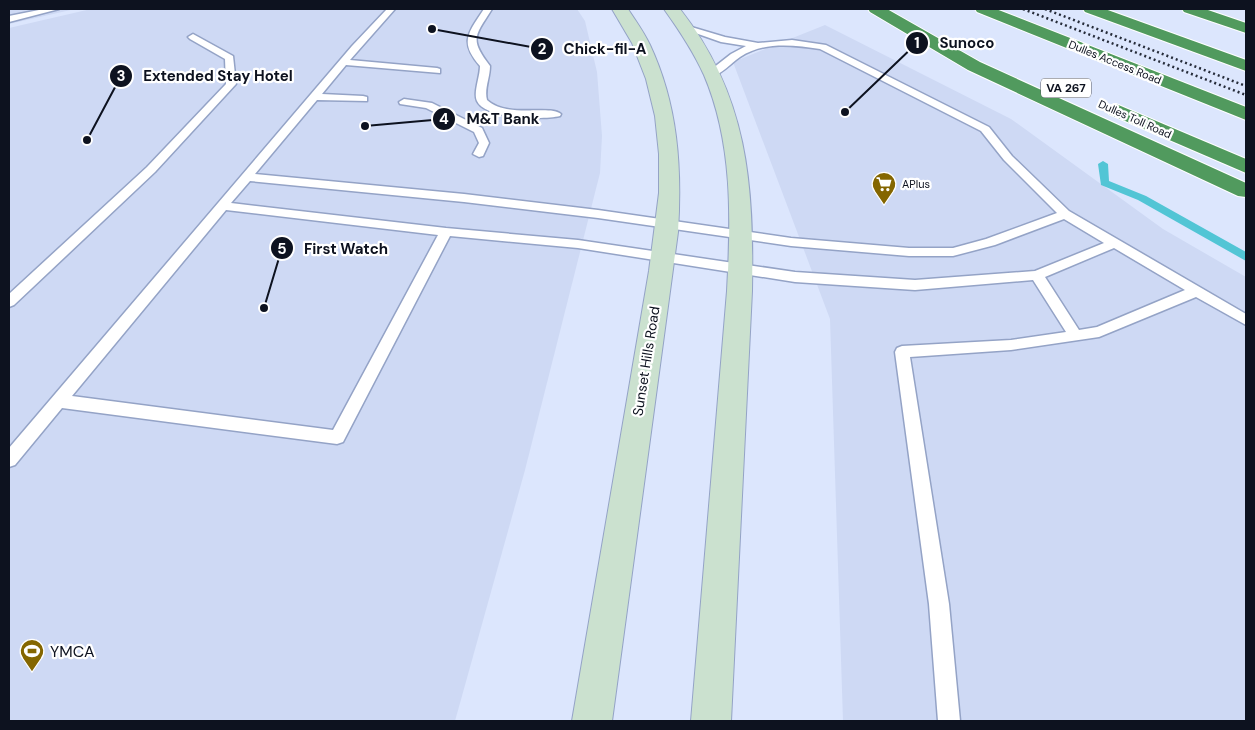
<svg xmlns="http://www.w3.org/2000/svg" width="1255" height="730" font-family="'DM Sans',sans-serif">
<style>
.built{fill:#ced9f4}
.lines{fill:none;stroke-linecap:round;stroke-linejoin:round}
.stream{fill:#52c5d5;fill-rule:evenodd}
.service-casing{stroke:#94a3c6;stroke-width:3}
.secondary-casing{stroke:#94a3c6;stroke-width:2}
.motorway-casing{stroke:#fff;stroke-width:2}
.service{fill:#fff;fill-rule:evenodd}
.secondary{fill:#cbe1cf;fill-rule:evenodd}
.motorway{fill:#519a5e;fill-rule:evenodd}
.rail{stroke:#262c3a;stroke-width:2.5;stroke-dasharray:2 3;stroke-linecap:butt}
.labels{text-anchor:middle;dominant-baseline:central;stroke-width:4.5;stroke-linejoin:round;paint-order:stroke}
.far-street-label{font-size:11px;fill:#0d121f;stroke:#fff}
.far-poi-label{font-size:11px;fill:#0d121f;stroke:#fff;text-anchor:start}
.shield{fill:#fff;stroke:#565962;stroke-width:1}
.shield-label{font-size:12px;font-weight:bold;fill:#0d121f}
.street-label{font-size:14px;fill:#0d121f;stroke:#fff}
.near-poi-label{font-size:16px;fill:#0d121f;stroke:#fff;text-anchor:start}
.leader{fill:none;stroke:#0d121f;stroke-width:2}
.callout-dot{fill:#0d121f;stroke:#fff;stroke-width:2}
.mark-label{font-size:15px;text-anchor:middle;font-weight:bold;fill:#fff}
.callout-label{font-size:15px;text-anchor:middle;font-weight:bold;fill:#0d121f;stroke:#fff;stroke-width:4.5;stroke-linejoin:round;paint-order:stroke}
</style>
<rect width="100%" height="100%" fill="#dce6fd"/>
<g class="built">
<polygon points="9,9 75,9 9,24"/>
<polygon points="91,9 577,9 585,21 597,72 602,136 600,173 525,470 455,721 9,721 9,28"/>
<polygon points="825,25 1011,119 1163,229 1246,277 1246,721 843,721 830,319 733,62"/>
</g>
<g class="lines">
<polygon class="stream" points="1103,161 1108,164 1109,181 1146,196 1246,252 1246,261 1138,200 1101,185 1098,164"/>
<g class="service-casing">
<g id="service">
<polygon points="44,9 59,9 9,22 9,16"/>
<path d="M387 9H395L350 60 437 68 440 69V73L346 65 322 94 363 96 367 97V101L317 100 255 174 464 194 598 210 791 238 909 248H953L986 239 1057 213 1004 160 981 131 820 49C794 45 764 41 740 57 731 63 722 74 711 77L708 76V72L731 54 746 46 721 42 684 29 688 26 725 37 758 43 792 40 826 45 989 127 1012 156 1069 211 1246 314V325L1196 297 1099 337 1011 350 910 357 949 604 960 721H938L929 604 895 352 897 348 902 346 1011 340 1066 332 1033 280 915 290 795 282 578 248 450 236 343 442 337 444 62 408 15 465 9 467V448L352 46ZM250 181 464 202 598 218 791 246 909 256H953L995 245 1064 219 1104 243 1035 271 915 280 795 272 578 240 446 228 231 203ZM226 210 438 235 333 430 72 396ZM1114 248 1185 290 1097 327 1079 330 1045 277Z"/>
<path d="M484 9H492C475 36 469 39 490 66 490 78 484 89 487 100 508 119 550 104 561 114L560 116C543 120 485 119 477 101 473 93 480 77 480 66 459 42 468 33 484 9Z"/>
<polygon points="193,34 233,56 236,84 155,172 14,305 9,307 9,294 147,167 226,84 225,59 190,39 188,37"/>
<polygon points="404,99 432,103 482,128 489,143 483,156 479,157 473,154 479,143 474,132 426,108 400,104 399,102"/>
</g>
</g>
<g class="secondary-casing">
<g id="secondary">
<path d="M612 9H628C635 20 644 32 650 45 678 105 682 167 678 232L612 721H572L649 271 659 193V154L655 116 646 79 632 43Z"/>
<path d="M664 9H680C748 96 754 184 752 291L731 721H691L727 291C731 218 733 143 704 75 693 51 679 30 664 9Z"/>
</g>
</g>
<g class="motorway-casing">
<g id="motorway">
<polygon points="868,9 887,9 980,62 1246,183 1246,197 1238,196 968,70 870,12"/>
<polygon points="975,9 996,9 1246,107 1246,120 977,12"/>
<polygon points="1083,9 1105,9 1246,60 1246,71 1085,12"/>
<polygon points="1182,9 1205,9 1246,23 1246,33 1184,12"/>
<polygon points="1116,104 1246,159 1246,173 1109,114 1107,110 1109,106"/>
</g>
</g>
<use href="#service" class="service"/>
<use href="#secondary" class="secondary"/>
<use href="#motorway" class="motorway"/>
<g class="rail">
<polyline points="1023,9 1246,95"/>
<polyline points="1045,9 1246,86"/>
</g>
</g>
<defs>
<g id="supermarket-pin" transform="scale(1.25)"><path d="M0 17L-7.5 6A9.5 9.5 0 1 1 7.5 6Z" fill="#846600" stroke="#fff"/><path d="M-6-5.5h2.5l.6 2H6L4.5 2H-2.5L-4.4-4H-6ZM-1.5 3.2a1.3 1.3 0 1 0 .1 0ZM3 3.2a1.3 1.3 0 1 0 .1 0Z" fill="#fff"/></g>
<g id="stadium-pin" transform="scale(1.25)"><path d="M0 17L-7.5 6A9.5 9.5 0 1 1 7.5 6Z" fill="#846600" stroke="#fff"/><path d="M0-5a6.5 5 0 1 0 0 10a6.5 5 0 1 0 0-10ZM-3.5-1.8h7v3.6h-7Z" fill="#fff"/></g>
</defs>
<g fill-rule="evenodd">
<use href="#supermarket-pin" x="884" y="184"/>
<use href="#stadium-pin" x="32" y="651"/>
</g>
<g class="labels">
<g class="far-street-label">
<text transform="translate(1115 62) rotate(22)">Dulles Access Road</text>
<text transform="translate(1135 119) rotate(24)">Dulles Toll Road</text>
</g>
<g class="far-poi-label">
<text x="902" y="184">APlus</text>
</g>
<rect class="shield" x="1041" y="78.5" width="50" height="19" rx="4"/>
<g class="shield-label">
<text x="1066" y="88">VA 267</text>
</g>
<g class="street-label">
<text transform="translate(646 361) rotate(-81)">Sunset Hills Road</text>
</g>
<g class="near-poi-label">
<text x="50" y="651">YMCA</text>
</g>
</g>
<path class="leader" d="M845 112L917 43M432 29L542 49M87 140L121 76M365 126L444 119M264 308L282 248"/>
<g class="callout-dot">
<circle cx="845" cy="112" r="5"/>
<circle cx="432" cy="29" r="5"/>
<circle cx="87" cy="140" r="5"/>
<circle cx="365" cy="126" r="5"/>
<circle cx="264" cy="308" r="5"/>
<circle cx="917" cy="43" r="12"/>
<circle cx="542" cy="49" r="12"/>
<circle cx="121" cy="76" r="12"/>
<circle cx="444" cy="119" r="12"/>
<circle cx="282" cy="248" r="12"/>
</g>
<g class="mark-label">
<text x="917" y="48">1</text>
<text x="542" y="54">2</text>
<text x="121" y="81">3</text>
<text x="444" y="124">4</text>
<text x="282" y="254">5</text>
</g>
<g class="callout-label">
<text x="967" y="48">Sunoco</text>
<text x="605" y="54">Chick-fil-A</text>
<text x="218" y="81">Extended Stay Hotel</text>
<text x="503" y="124">M&amp;T Bank</text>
<text x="346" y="254">First Watch</text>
</g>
<rect width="1255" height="730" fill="none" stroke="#0d121f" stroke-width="20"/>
</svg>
